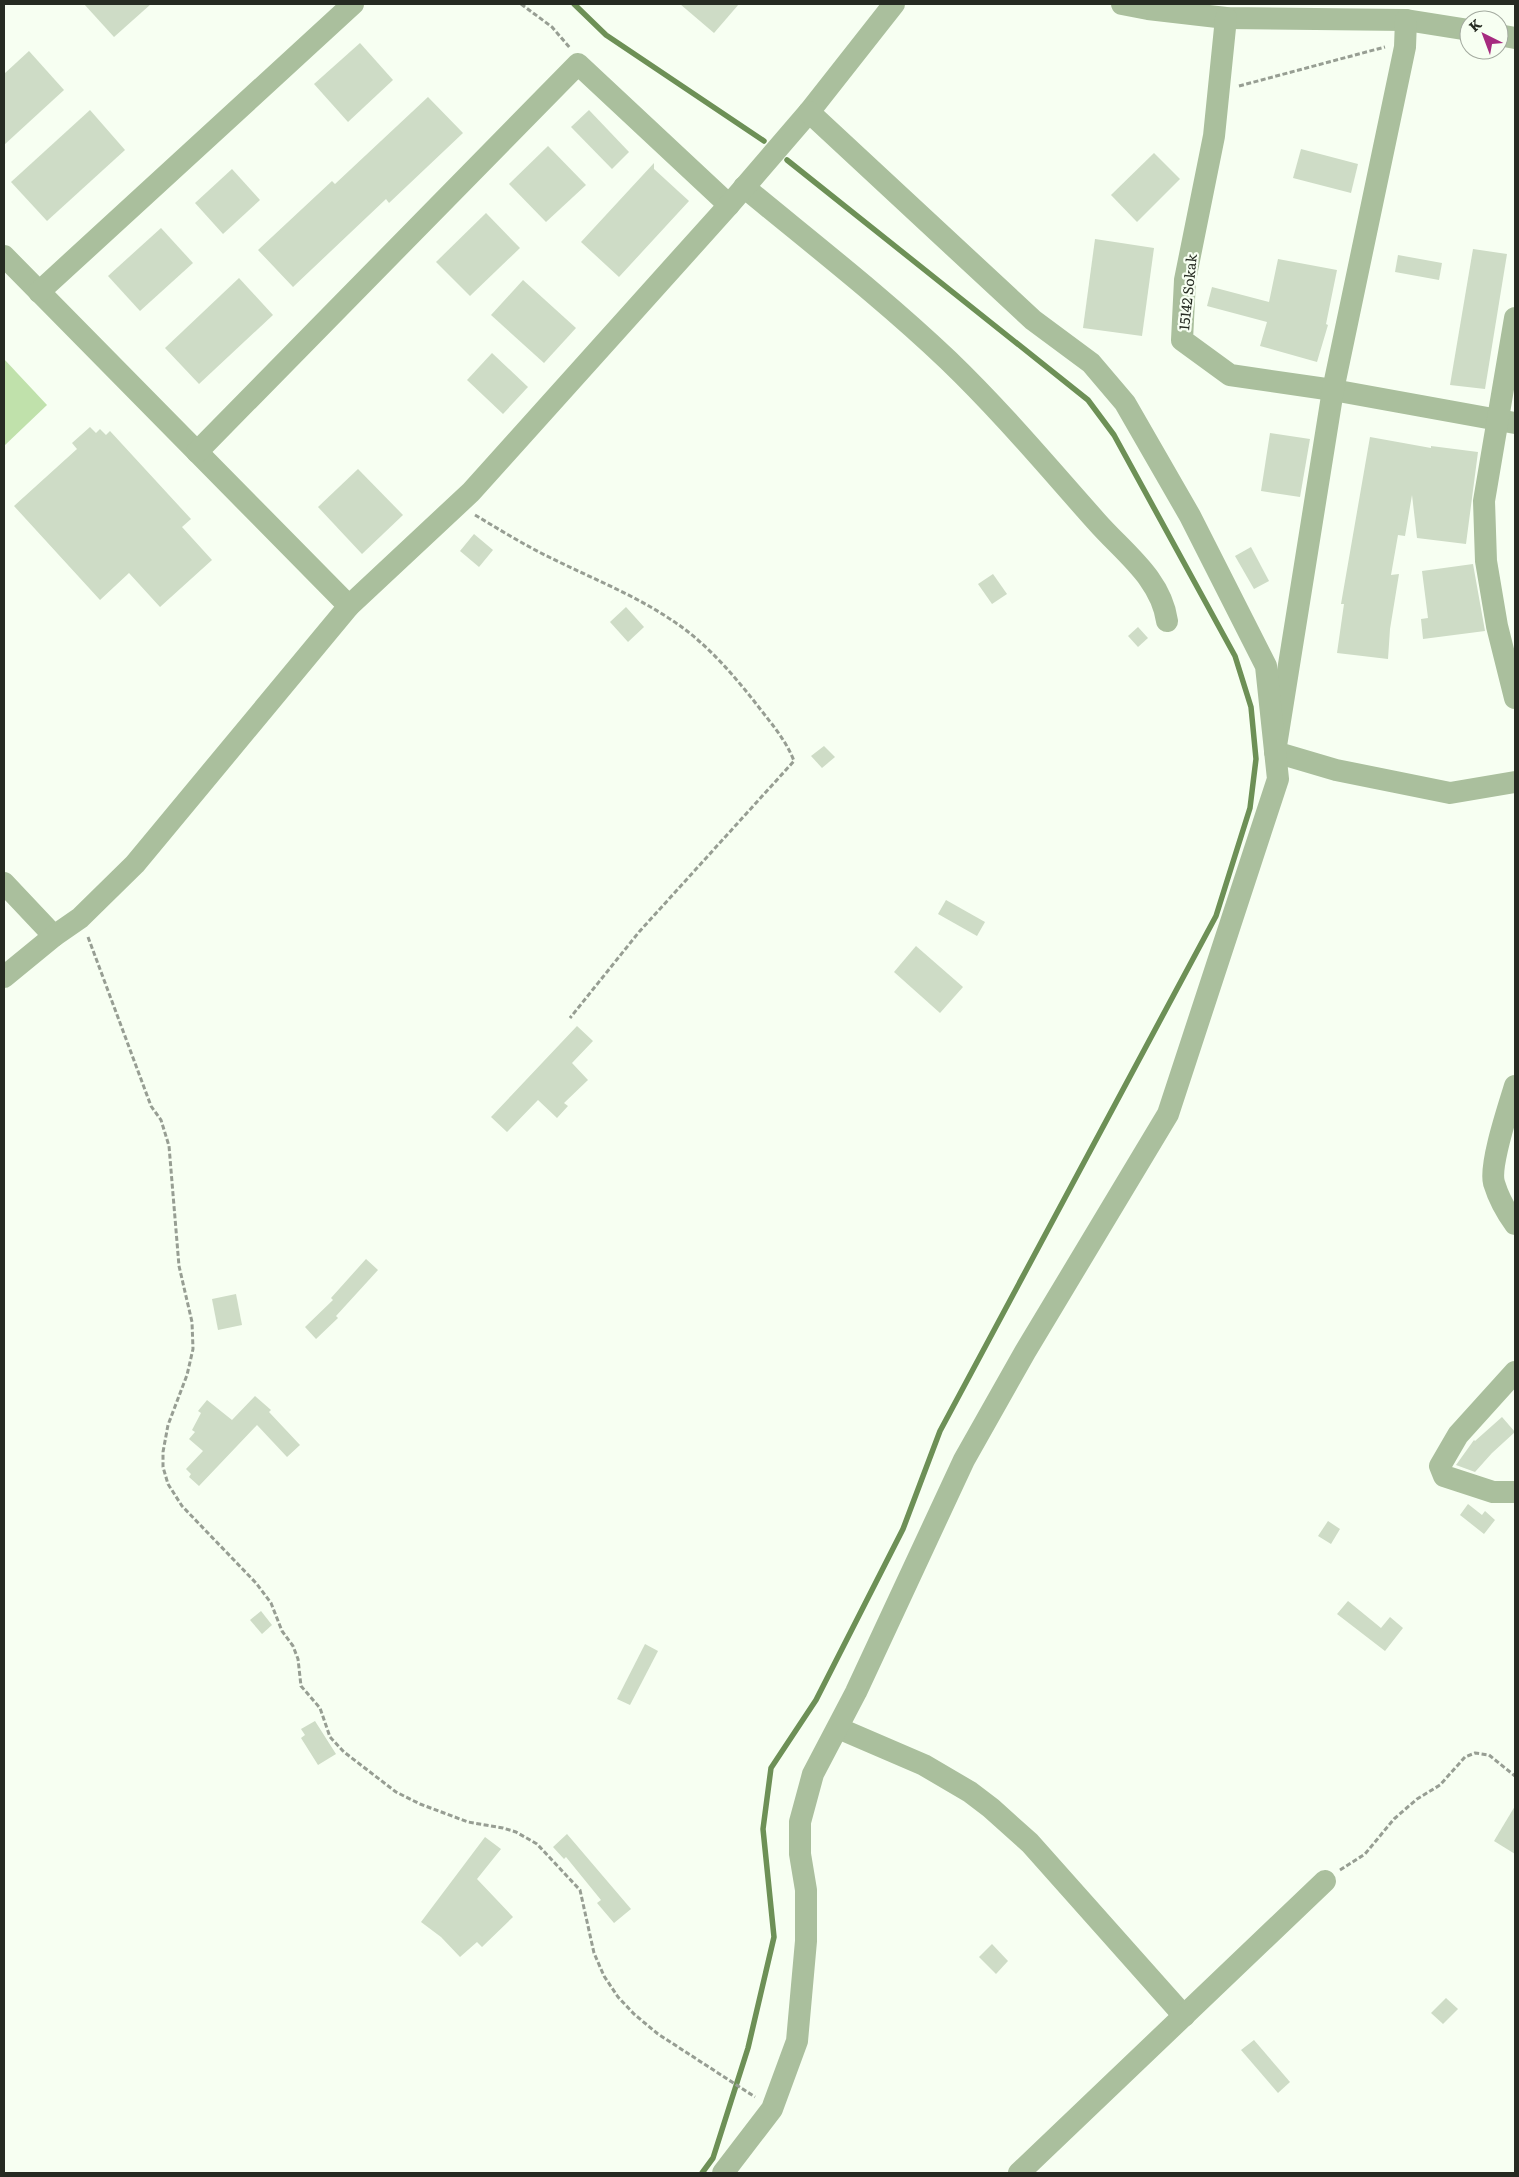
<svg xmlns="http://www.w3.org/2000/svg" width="1519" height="2177" font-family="Literata,serif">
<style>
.green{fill:#c0e1ab}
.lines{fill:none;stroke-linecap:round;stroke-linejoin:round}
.stream{stroke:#6d9056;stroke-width:5.5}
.building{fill:#cedcc6}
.path{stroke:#979e93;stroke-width:3;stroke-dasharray:5 2.5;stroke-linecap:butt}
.minor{stroke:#aabf9d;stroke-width:22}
.labels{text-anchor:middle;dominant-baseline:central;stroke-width:4.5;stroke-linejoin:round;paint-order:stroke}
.street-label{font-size:14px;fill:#262b22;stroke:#f7fff2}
</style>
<rect width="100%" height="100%" fill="#f7fff2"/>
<polygon class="green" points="4,359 47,405 4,446"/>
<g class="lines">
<g class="stream">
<polyline points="574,4 606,35 764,141"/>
<polyline points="702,2173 713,2158 748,2048 774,1937 763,1829 771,1768 816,1700 903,1529 940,1431 1216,916 1250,808 1256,759 1251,707 1235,656 1114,435 1088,400 787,160"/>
</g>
</g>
<g class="building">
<polygon points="84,4 151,4 114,37"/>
<polygon points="680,4 739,4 714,33"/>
<polygon points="360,43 393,80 348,122 314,84"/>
<polygon points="29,51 64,90 4,145 4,74"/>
<polygon points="428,97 463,133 389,203 386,199 293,287 258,250 332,181 335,184"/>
<polygon points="90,110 125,150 47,221 11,182"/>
<polygon points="589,110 629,152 612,169 571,127"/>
<polygon points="548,146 586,185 546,222 509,184"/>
<polygon points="1301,149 1358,164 1351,193 1293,178"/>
<polygon points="1154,153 1180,179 1137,222 1111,195"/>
<polygon points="654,163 654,169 689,201 619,277 581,242"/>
<polygon points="232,169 260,200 223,234 195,203"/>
<polygon points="486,213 520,248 470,296 436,262"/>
<polygon points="161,228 193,263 140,311 108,276"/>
<polygon points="1095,239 1154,248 1142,336 1083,328"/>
<polygon points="1473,249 1507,254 1485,389 1450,385"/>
<polygon points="1398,255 1442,263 1439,280 1395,272"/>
<polygon points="1278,259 1337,270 1326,324 1328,325 1317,362 1260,346 1267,322 1207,306 1212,287 1269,302"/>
<polygon points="239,278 273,315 199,384 165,348"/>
<polygon points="523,280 576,328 544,363 491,315"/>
<polygon points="492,353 528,387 503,414 467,380"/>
<polygon points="90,427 96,433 100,429 106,435 110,431 191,519 182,527 212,560 160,607 129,573 100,600 14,506 77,449 72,443"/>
<polygon points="1270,433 1310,439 1300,497 1261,491"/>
<polygon points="1370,437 1431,448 1431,446 1478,452 1466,544 1417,538 1412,495 1405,536 1398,535 1391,575 1399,574 1390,629 1388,659 1337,653 1344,604 1341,604"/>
<polygon points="358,469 403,515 362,554 318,507"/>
<polygon points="474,534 493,550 479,567 460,551"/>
<polygon points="1251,547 1269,581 1254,589 1235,556"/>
<polygon points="1473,564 1485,631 1423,639 1421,619 1428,618 1422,571"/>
<polygon points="993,574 1007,594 992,604 978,584"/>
<polygon points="626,607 644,627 628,642 610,622"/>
<polygon points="1138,627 1148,638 1138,647 1128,636"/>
<polygon points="824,746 835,757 822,768 811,756"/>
<polygon points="946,900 985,922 977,936 938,914"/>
<polygon points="916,946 963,987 940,1013 894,972"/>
<polygon points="577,1026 593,1041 572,1063 588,1080 564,1103 568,1106 557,1118 538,1100 507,1132 491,1117"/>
<polygon points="366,1259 378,1270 336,1316 338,1318 316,1339 305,1327 333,1300 331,1298"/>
<polygon points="236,1294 242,1325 218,1330 212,1299"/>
<polygon points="255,1396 271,1410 269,1412 300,1445 287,1457 257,1425 199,1486 189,1477 191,1474 186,1469 203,1451 189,1439 195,1432 192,1430 201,1413 198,1411 207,1400 232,1420"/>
<polygon points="1502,1417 1515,1432 1492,1453 1475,1472 1456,1465 1474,1440 1475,1441"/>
<polygon points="1468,1504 1482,1515 1485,1511 1495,1520 1484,1534 1460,1515"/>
<polygon points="1328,1521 1340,1529 1331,1544 1318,1536"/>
<polygon points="1348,1601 1381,1628 1390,1617 1403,1628 1385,1651 1337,1614"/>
<polygon points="261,1611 272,1625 262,1634 250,1620"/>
<polygon points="645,1644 658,1651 630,1705 617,1699"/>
<polygon points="315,1721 336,1754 318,1765 301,1738 305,1735 301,1729"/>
<polygon points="1515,1806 1515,1854 1494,1841"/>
<polygon points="567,1834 631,1909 614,1923 597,1903 601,1900 566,1857 564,1859 553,1847"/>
<polygon points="485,1837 501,1849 477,1879 513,1917 482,1947 477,1942 460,1957 441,1937 421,1922"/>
<polygon points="992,1944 1008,1961 996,1974 979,1957"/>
<polygon points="1446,1998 1458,2009 1443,2024 1431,2013"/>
<polygon points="1254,2040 1290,2082 1278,2093 1241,2050"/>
</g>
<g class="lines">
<g class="path">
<polyline points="521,4 552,27 570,48"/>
<polyline points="1239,86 1385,47"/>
<path d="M475 515C500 530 526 546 551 558 593 579 635 595 673 621 705 642 731 672 754 701 769 721 785 738 794 761L639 932 570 1018"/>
<polyline points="88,937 151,1106 161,1120 169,1146 179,1266 192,1322 193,1349 187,1375 168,1425 163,1452 163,1467 168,1484 182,1506 256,1583 271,1603 282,1631 293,1646 298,1659 301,1686 320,1708 330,1737 344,1752 396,1792 420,1804 468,1822 503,1828 516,1832 537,1844 580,1890 594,1953 604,1976 618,1997 634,2014 658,2034 755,2097"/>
<polyline points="1340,1870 1365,1854 1394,1819 1417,1799 1440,1785 1465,1757 1475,1753 1489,1755 1515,1776"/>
</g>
<g class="minor">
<polyline points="1122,4 1148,9 1226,18 1406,20 1469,30"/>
<polyline points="1226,18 1214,136 1185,280 1182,340 1230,375 1333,390 1515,423"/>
<polyline points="1406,20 1405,47 1333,390 1275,752 1336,770 1450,793 1515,782"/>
<polyline points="1499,35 1515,38"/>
<path d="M744 187C813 244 884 299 948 360 1002 412 1047 466 1096 521 1123 552 1161 578 1167 621"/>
<polyline points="4,256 349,606"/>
<polyline points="39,292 353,4"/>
<polyline points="1515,318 1484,501 1486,561 1497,626 1515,698"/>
<polyline points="197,452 578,64 729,205"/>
<polyline points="4,883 54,936"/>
<polyline points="4,977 54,936 80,918 135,864 349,606 471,492 729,205 809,112 894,4"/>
<path d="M1515 1086C1509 1106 1489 1165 1494 1183 1498 1196 1507 1213 1515 1224"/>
<polyline points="1515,1372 1458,1435 1440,1466 1444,1476 1493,1492 1515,1492"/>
<polyline points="838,1728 924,1765 970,1792 991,1808 1030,1843 1184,2016"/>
<polyline points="723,2173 772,2109 797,2041 806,1941 806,1890 800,1854 800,1822 813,1774 856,1692 964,1460 1025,1352 1168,1114 1278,779 1266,666 1190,516 1125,403 1091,363 1033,320 809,112"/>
<polyline points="1019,2173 1325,1881"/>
</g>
</g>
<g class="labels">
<g class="street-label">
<text transform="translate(1187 292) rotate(-84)">15142 Sokak</text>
</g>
</g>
<rect width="1519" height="2177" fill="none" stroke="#262b22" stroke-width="10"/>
<g transform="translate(1484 35) rotate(318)"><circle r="24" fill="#f7fff2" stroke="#a3aa9f"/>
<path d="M0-4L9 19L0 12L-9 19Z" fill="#a62b7f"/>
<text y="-8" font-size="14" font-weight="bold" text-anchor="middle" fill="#262b22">K</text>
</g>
</svg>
